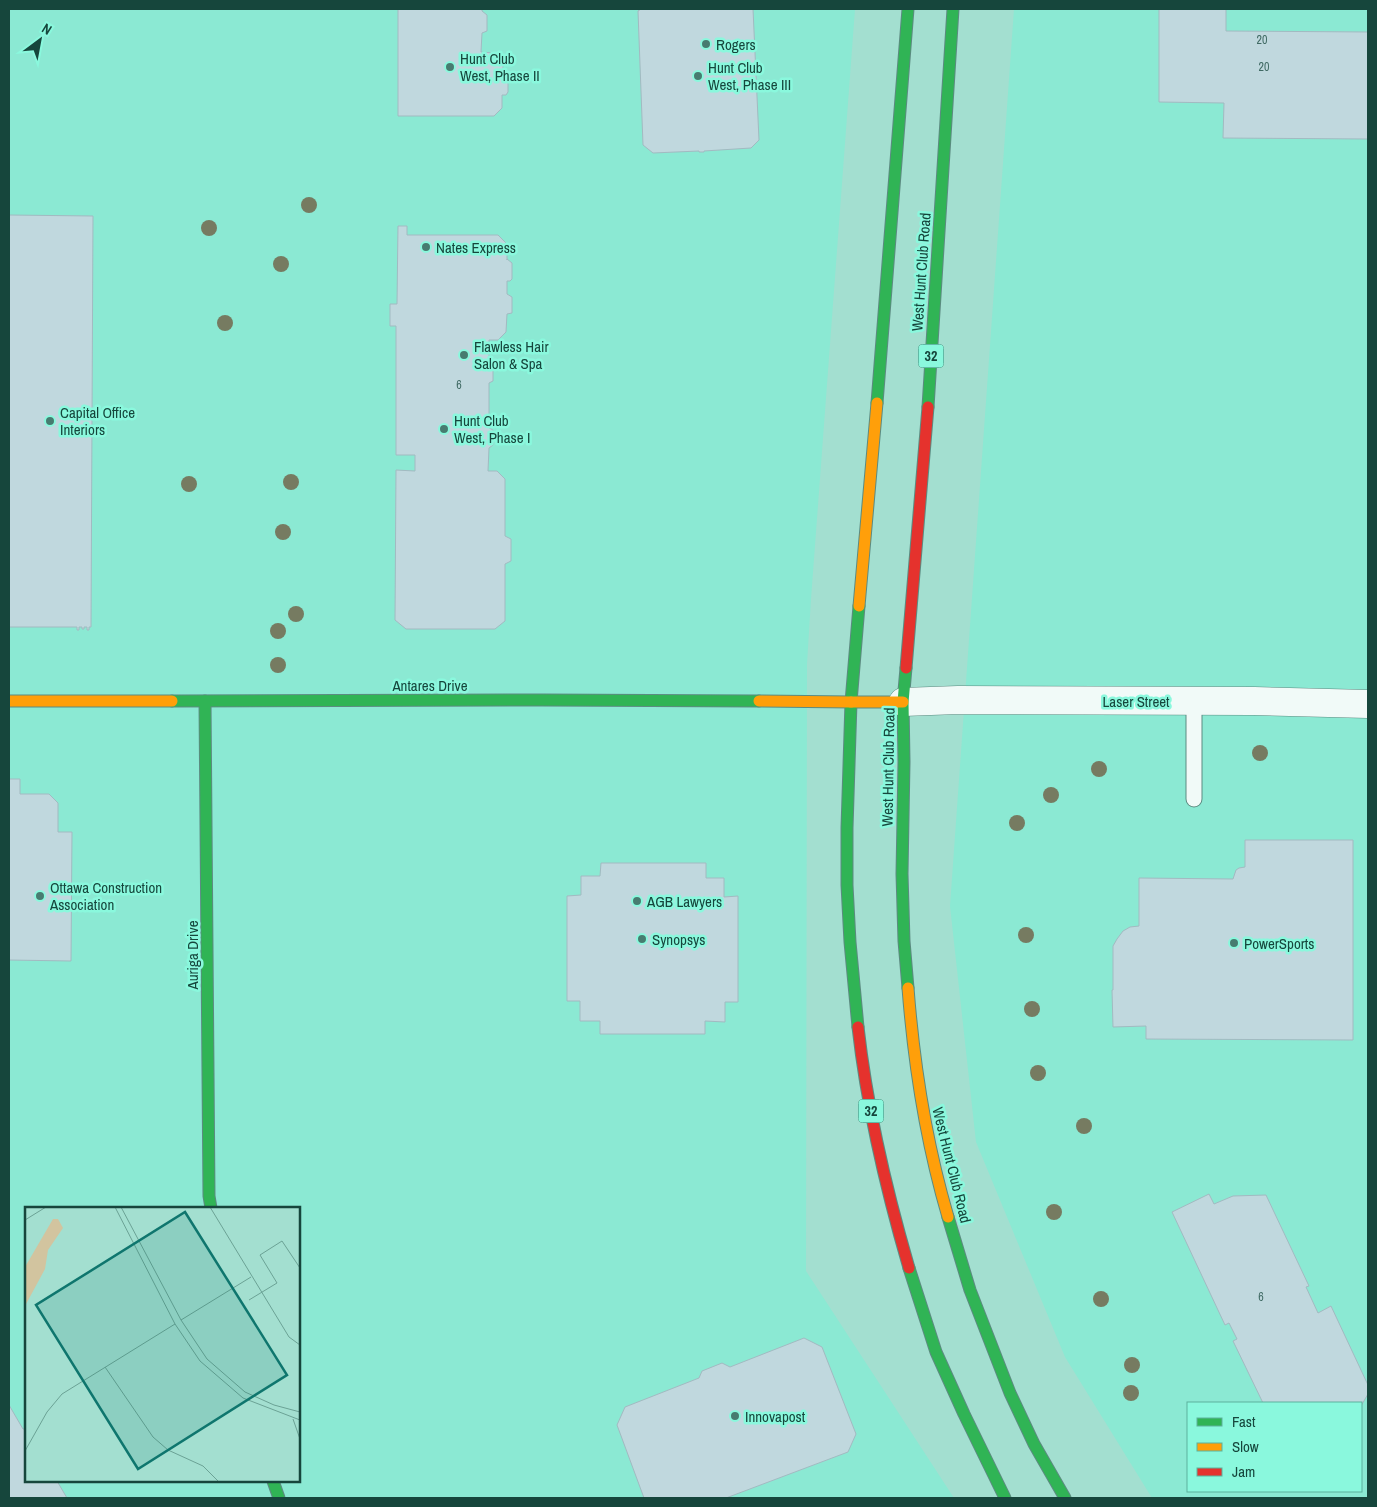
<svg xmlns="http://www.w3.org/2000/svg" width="1377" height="1507" font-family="'Archivo Narrow',sans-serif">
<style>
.built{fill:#8be9d3;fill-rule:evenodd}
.building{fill:#c0d8de;stroke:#a2bac1}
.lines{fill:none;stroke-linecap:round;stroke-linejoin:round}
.lane-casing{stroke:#5c8b81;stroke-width:17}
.street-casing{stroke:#5c8b81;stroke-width:29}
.fast-casing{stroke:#5c8b81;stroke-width:13}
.slow-casing{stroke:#5c8b81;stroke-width:13}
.jam-casing{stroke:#5c8b81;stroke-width:13}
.lane{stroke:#f1faf8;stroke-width:15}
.street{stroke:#f1faf8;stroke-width:28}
.fast{stroke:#30b455;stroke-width:11}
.slow{stroke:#ff9f0a;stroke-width:11}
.jam{stroke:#e5322d;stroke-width:11}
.tree{fill:#767b61}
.poi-dot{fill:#477c70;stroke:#8af8dd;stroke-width:2}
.labels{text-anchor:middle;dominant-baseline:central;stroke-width:5;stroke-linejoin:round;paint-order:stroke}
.number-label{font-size:12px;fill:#406a64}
.shield{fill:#8af8dd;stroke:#397b6c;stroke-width:1}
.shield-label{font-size:14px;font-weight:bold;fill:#16463c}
.poi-label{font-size:15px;fill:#16463c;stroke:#8af8dd;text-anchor:start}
.street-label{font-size:15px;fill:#16463c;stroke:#8af8dd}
.inset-road{fill:none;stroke:#6ba295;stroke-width:1}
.view{fill:#0f766e;fill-opacity:0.15;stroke:#0f766e;stroke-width:2.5}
.inset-edge{fill:none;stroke:#16463c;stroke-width:2.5}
</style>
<rect width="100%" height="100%" fill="#a3dfd0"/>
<g class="built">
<path d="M9 9H855L811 599 807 664 806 1271 954 1498H9ZM26 1208H299V1481H26Z"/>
<path d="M1014 9H1368V1498H1152L1065 1357 976 1142 950 906ZM1188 1403H1361V1491H1188Z"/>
</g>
<g class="building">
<polygon points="398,9 482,9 482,11 487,15 487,31 482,33 481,52 494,53 503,61 503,73 505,73 508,77 508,92 506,95 502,95 502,108 494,116 398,116"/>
<polygon points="641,9 753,9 759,140 751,148 704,151 704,152 699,152 699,151 653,153 643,145 638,11"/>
<polygon points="1159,9 1226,9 1226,31 1368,32 1368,139 1223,138 1224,103 1159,102"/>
<polygon points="9,215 93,216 91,627 89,627 89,630 87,630 87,627 84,627 84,629 82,629 82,627 79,627 79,630 77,630 77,627 9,627"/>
<polygon points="398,226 407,226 407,235 498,235 507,244 507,260 507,259 512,263 512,279 510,281 507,281 507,294 512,297 512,313 507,314 506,332 498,340 489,340 489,361 491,361 493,364 493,381 489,383 489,428 493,430 493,445 489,448 488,471 497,471 505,479 505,536 511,539 511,561 505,564 505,621 495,629 406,629 395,620 396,470 415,471 415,455 396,455 396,326 390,326 390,304 397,304"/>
<polygon points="9,779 20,779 20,794 49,794 58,803 58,832 72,832 71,961 9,960"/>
<polygon points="1245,840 1353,840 1353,1040 1146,1039 1146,1026 1113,1027 1112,990 1113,990 1113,946 1117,939 1123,931 1130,927 1139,926 1139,878 1233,879 1236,870 1239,868 1245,867"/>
<polygon points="601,863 706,863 706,878 724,878 724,897 738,896 738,1002 725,1002 725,1022 705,1021 705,1034 600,1034 600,1021 580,1021 580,1001 567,1001 567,896 581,895 581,876 600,876"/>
<polygon points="1209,1194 1214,1204 1233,1196 1266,1195 1309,1286 1306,1287 1318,1313 1331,1306 1368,1385 1368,1394 1361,1406 1361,1403 1263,1403 1233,1341 1237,1339 1229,1323 1225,1325 1172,1212"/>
<polygon points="804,1338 822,1347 856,1434 848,1452 726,1498 644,1498 617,1425 625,1407 699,1378 702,1371 722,1363 730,1367"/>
<polygon points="9,1405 23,1429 26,1429 26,1481 57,1481 67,1498 9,1498"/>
</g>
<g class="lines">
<g class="lane-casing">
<polyline id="lane" points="1194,701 1194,799"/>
</g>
<g class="street-casing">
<polyline id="street" points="903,702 958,700 1254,701 1368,704"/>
</g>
<g class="fast-casing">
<g id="fast">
<polyline points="877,403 908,9"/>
<polyline points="928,407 953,9"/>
<polyline points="906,668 903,702 904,762 902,874 904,941 908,988"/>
<polyline points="172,701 542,700 759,701"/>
<polyline points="205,701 209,1196 211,1208"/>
<polyline points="858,1027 850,942 847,885 847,828 851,702 859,606"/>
<polyline points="948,1217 970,1290 1010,1393 1034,1444 1065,1498"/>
<polyline points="909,1268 936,1352 964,1414 1005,1498"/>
<polyline points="273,1481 279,1498"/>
</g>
</g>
<g class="slow-casing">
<g id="slow">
<polyline points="859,606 877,403"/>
<polyline points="9,701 172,701"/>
<polyline points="759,701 851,702"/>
<polyline points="851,702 903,702"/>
<path d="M908 988C914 1066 926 1142 948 1217"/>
</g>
</g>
<g class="jam-casing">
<g id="jam">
<polyline points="906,668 928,407"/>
<path d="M858 1027C867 1108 886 1189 909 1268"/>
</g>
</g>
<use href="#lane" class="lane"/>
<use href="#street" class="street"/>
<use href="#fast" class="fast"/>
<use href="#slow" class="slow"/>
<use href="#jam" class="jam"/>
</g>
<g class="tree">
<circle cx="309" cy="205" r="8"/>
<circle cx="209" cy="228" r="8"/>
<circle cx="281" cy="264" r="8"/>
<circle cx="225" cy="323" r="8"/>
<circle cx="291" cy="482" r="8"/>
<circle cx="189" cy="484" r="8"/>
<circle cx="283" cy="532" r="8"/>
<circle cx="296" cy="614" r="8"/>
<circle cx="278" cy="631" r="8"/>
<circle cx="278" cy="665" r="8"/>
<circle cx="1260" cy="753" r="8"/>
<circle cx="1099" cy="769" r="8"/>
<circle cx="1051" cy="795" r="8"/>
<circle cx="1017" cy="823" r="8"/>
<circle cx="1026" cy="935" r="8"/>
<circle cx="1032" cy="1009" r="8"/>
<circle cx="1038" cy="1073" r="8"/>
<circle cx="1084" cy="1126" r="8"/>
<circle cx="1054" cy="1212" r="8"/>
<circle cx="1101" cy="1299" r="8"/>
<circle cx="1132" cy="1365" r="8"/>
<circle cx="1131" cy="1393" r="8"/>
</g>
<g class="poi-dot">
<circle cx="706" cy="44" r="5"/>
<circle cx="450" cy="67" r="5"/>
<circle cx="698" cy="76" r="5"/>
<circle cx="426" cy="247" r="5"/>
<circle cx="464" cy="355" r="5"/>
<circle cx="50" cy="421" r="5"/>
<circle cx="444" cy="429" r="5"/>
<circle cx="40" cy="896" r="5"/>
<circle cx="637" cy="901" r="5"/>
<circle cx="642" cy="939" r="5"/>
<circle cx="1234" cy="943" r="5"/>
<circle cx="735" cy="1416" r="5"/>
</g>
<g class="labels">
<g class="number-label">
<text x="1262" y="40">20</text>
<text x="1264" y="67">20</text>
<text x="459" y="385">6</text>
<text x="1261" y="1297">6</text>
</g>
<g class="shield">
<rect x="918.5" y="344.5" width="25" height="23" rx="4"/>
<rect x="858.5" y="1099.5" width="25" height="23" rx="4"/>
</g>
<g class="shield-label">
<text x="931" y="356">32</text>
<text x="871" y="1111">32</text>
</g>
<g class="poi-label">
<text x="716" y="44">Rogers</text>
<text x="460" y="58">Hunt Club<tspan x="460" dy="17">West, Phase II</tspan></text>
<text x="708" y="67">Hunt Club<tspan x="708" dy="17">West, Phase III</tspan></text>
<text x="436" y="247">Nates Express</text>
<text x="474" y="346">Flawless Hair<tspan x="474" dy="17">Salon &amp; Spa</tspan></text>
<text x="60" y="412">Capital Office<tspan x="60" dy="17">Interiors</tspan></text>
<text x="454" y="420">Hunt Club<tspan x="454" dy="17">West, Phase I</tspan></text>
<text x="50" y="887">Ottawa Construction<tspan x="50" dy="17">Association</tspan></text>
<text x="647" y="901">AGB Lawyers</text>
<text x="652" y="939">Synopsys</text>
<text x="1244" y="943">PowerSports</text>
<text x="745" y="1416">Innovapost</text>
</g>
<g class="street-label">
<text transform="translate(921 272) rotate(-86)">West Hunt Club Road</text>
<text x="430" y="685">Antares Drive</text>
<text x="1136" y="701">Laser Street</text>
<text transform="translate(888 767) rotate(-89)">West Hunt Club Road</text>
<text transform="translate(192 955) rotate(-90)">Auriga Drive</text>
<text transform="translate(952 1165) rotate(76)">West Hunt Club Road</text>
</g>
</g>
<g transform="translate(25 1207)">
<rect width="275" height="275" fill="#a3dfd0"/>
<path d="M28 12H33L38 21 23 43 20 62 0 99V60Z" fill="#d2c49f"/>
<path class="inset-road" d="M90 0 150 117 175 154 218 191 275 213M96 0 156 113 182 152 220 185 249 198 275 205M185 0 264 130 275 138M0 13 21 0M224 93 252 76 235 48 257 34 275 61M156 113 226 70M80 160 128 230 143 243 178 259 194 275M268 212 275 232M0 244 22 205 37 187 150 117"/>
<path class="view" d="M160 5 262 168 113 262 11 98Z"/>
<rect width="275" height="275" class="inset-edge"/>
</g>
<rect width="1377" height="1507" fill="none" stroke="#16463c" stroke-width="20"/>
<rect x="1187" y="1402" width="175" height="90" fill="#8af8dd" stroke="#5cb19d"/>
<rect x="1197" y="1418" width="25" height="8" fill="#30b455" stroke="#5cb19d"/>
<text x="1232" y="1427" font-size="15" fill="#16463c">Fast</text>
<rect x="1197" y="1443" width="25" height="8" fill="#ff9f0a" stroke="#5cb19d"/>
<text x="1232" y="1452" font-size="15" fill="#16463c">Slow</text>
<rect x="1197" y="1468" width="25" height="8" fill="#e5322d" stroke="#5cb19d"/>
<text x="1232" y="1477" font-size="15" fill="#16463c">Jam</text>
<g transform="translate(40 40) rotate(32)" stroke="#8af8dd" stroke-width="4" paint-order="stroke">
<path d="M0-4L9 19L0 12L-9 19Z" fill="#16463c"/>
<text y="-8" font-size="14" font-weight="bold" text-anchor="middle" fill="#16463c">N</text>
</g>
</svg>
